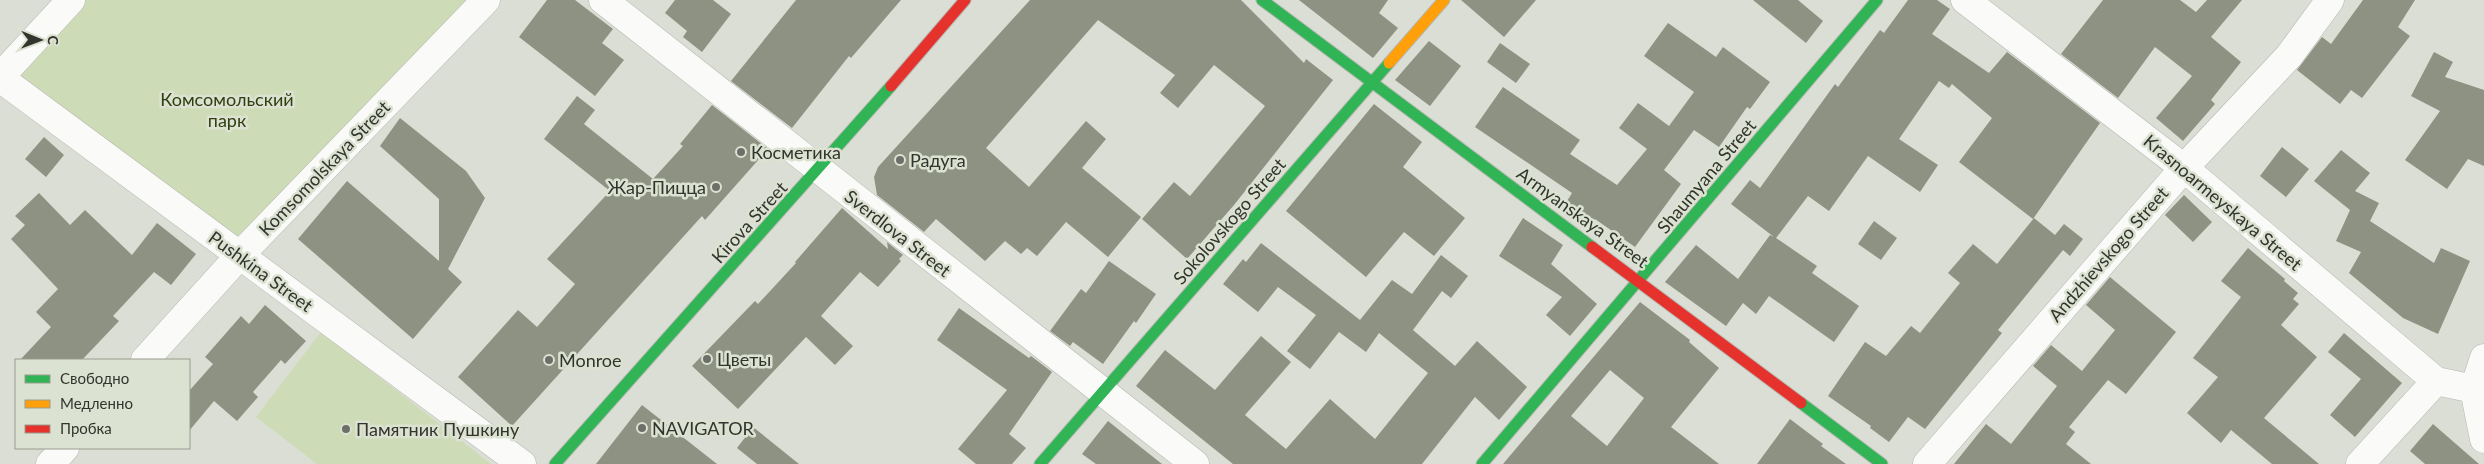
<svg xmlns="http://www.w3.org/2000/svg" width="2484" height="464" font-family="Lato,sans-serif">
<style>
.green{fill:#cedbb7}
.building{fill:#8d9282;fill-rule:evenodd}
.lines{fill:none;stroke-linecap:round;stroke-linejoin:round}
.street-casing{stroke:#b6b8b1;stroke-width:29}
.fast-casing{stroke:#b6b8b1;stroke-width:13}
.slow-casing{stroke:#b6b8b1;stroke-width:13}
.jam-casing{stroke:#b6b8b1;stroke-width:13}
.street{stroke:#fafaf9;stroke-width:28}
.fast{stroke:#30b455;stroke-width:11}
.slow{stroke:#ff9f0a;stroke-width:11}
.jam{stroke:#e5322d;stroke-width:11}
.poi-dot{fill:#6d7068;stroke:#dce2d1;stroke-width:2}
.labels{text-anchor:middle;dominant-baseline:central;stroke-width:5;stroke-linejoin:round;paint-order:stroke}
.park-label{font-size:18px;fill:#313e10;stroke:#dce2d1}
.poi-label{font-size:18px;fill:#32342e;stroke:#dce2d1;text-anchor:start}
.street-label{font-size:18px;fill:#32342e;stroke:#dce2d1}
</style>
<rect width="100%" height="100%" fill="#dbded5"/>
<g class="green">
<polygon points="71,0 486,0 240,255 0,77"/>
<polygon points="321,332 491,464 317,464 256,417"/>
</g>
<g class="building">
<polygon points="547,0 575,0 613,29 602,43 624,60 595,96 519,37"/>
<polygon points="675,0 713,0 731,14 702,52 683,37 687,31 665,13"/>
<polygon points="796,0 901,0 851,58 849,56 792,128 731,81"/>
<polygon points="1030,0 1241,0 1304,63 1306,59 1333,80 1234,205 1187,259 1142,219 1174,182 1190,196 1265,106 1214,65 1178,108 1160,93 1175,75 1098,20 986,148 1029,187 1086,121 1106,139 1082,168 1141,217 1108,257 1066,222 1037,256 1027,248 1021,254 1005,241 985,261 936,219 924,232 877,195 874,177 878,167"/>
<polygon points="1299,0 1388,0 1379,13 1398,28 1373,58"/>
<polygon points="1461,0 1536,0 1504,37"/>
<polygon points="1753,0 1798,0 1823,21 1806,43"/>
<polygon points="1908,0 1937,0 1950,9 1932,34 1989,73 2007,52 2100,123 2033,219 1959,162 1992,118 1952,84 1949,88 1939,81 1899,139 1938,165 1920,192 1868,156 1829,211 1808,196 1776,238 1817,266 1812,273 1859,306 1834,342 1769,296 1756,314 1743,303 1726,326 1665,282 1696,245 1738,279 1770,235 1774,237 1731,204 1750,180 1760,188 1835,84 1838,87 1880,30 1884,33"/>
<polygon points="2103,0 2180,0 2196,12 2207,0 2242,0 2211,37 2241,62 2211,100 2215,104 2183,141 2156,118 2192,76 2155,47 2118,98 2061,54"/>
<polygon points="2363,0 2415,0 2398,27 2410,36 2362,98 2351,90 2340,104 2297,70 2322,37 2331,44"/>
<polygon points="1668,23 1716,57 1723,47 1770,82 1750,109 1747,107 1719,147 1694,130 1664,170 1681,184 1635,247 1595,219 1593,221 1583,214 1580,218 1564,206 1572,193 1475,127 1503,87 1580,140 1570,154 1617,185 1647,149 1619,128 1638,103 1669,126 1694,92 1644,56"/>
<polygon points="1429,41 1461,66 1430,106 1395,80"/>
<polygon points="1500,43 1530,64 1516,83 1487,62"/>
<polygon points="2434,52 2453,62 2445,77 2484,90 2484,166 2468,159 2447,189 2405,160 2440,111 2411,96"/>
<polygon points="577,96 595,110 584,124 653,179 683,146 680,144 712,105 768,149 705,220 702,216 512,426 458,377 518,310 537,327 575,284 547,259 610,191 544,139"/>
<polygon points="1374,104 1422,142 1403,167 1465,218 1434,256 1404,232 1366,277 1286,211"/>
<polygon points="400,118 466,171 485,198 448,269 462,282 413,339 298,239 347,181 439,261 439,199 380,146"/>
<polygon points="44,137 64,155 46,177 25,159"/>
<polygon points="2282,147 2309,169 2286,197 2260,176"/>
<polygon points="2341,150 2370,173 2355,191 2379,203 2370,221 2434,263 2441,248 2470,261 2438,334 2403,318 2349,273 2361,252 2336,241 2350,210 2314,181"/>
<polygon points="39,193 70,225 85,210 132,255 157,223 196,254 171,285 154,272 113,316 119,321 82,360 20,360 51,327 36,312 58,289 11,239 25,225 15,216"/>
<polygon points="2184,195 2212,222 2193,242 2165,215"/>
<polygon points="842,208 888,249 887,242 903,255 899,259 901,261 878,287 860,272 821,316 853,346 835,365 806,337 738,409 692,366 755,301 758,304 796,263 795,262"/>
<polygon points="1523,218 1563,245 1551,264 1597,304 1570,336 1546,315 1562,297 1499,256"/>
<polygon points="2034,218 2055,235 2064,224 2083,239 2070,256 2063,250 1998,330 2002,333 1925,429 1908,417 1889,442 1870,428 1871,426 1828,396 1865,342 1886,356 1911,326 1920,333 1960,283 1948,273 1973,244 1997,264"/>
<polygon points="1874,221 1897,238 1881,260 1858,244"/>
<polygon points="1261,243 1360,320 1392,280 1412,294 1441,255 1468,276 1451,298 1442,291 1413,330 1455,366 1477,341 1527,387 1499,420 1475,397 1422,464 1233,464 1136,386 1165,350 1215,390 1261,336 1291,362 1245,415 1286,449 1330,399 1375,439 1428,373 1379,333 1366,352 1339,332 1310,369 1287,351 1316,315 1278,287 1258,312 1223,284 1243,259 1246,262"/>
<polygon points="2248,248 2285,279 2284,281 2298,293 2293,299 2299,304 2281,325 2317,357 2264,418 2319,464 2272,464 2231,430 2221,443 2187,413 2218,377 2193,358 2241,297 2221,281"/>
<polygon points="1109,261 1156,294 1136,323 1134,321 1103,364 1073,342 1070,346 1050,331 1081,289 1086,293"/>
<polygon points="2110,277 2176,332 2126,394 2108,380 2069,427 2075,432 2066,444 2091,464 1954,464 1986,424 2011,444 2057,386 2033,366 2051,345 2082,371 2115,330 2086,305"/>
<path d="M1640 302 1690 340 1689 342 1719 368 1671 427 1719 464H1503ZM1610 370 1644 398 1607 446 1571 416Z"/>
<polygon points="265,305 306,341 285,364 281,360 253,392 258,397 237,421 214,401 189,431 189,391 213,364 205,357 241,316 249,324"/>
<polygon points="959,308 1029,358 1031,356 1052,372 1009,434 1026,448 1012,464 976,464 958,449 1007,390 937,340"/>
<polygon points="2344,333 2402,383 2355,437 2330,415 2361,379 2328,352"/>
<polygon points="642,405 717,464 596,464"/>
<polygon points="1790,419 1823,444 1821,446 1846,464 1757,464"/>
<polygon points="1108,421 1138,445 1162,464 1096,464 1082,454"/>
<polygon points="2433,424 2479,464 2425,464 2410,451"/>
<polygon points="753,427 799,464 757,464 737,448"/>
</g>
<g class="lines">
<g class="street-casing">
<g id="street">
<polyline points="603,0 1195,464"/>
<polyline points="1965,0 2184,168 2436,381 2484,391"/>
<polyline points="0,77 71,0"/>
<polyline points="0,78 522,464"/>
<polyline points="2484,358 2474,389 2484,439"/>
<polyline points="145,360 240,255 486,0"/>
<polyline points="50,464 65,448"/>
<polyline points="1927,464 2184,168 2289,56 2330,0"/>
<polyline points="2360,464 2436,381"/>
</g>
</g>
<g class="fast-casing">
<g id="fast">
<polyline points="1262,0 1592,247"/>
<polyline points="1801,403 1882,464"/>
<polyline points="555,464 891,86"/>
<polyline points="1040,464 1389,63"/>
<polyline points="1482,464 1877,0"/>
</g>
</g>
<g class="slow-casing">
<polyline id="slow" points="1389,63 1444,0"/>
</g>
<g class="jam-casing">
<g id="jam">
<polyline points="891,86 965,0"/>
<polyline points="1592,247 1801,403"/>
</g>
</g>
<use href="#street" class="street"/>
<use href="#fast" class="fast"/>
<use href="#slow" class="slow"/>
<use href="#jam" class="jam"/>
</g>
<g class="poi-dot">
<circle cx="741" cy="152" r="5"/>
<circle cx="900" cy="160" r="5"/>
<circle cx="716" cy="187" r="5"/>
<circle cx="707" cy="359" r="5"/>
<circle cx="549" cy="360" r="5"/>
<circle cx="642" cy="428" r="5"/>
<circle cx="346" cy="429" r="5"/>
</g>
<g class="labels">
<g class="park-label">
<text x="227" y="99">Комсомольский<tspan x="227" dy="21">парк</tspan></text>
</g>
<g class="poi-label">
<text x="751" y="152">Косметика</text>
<text x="910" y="160">Радуга</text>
<text x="706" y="187" text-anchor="end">Жар-Пицца</text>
<text x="717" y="359">Цветы</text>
<text x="559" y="360">Monroe</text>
<text x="652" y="428">NAVIGATOR</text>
<text x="356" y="429">Памятник Пушкину</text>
</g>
<g class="street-label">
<text transform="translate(324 168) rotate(-46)">Komsomolskaya Street</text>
<text transform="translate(1706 176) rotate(-50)">Shaumyana Street</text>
<text transform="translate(2223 202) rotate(40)">Krasnoarmeyskaya Street</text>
<text transform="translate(1583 217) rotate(36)">Armyanskaya Street</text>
<text transform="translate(1229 221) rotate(-49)">Sokolovskogo Street</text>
<text transform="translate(749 222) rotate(-48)">Kirova Street</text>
<text transform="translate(898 233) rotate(38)">Sverdlova Street</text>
<text transform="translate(2108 254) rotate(-49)">Andzhievskogo Street</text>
<text transform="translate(261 271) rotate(36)">Pushkina Street</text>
</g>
</g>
<rect x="15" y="359" width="175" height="90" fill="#dce2d1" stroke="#989c90"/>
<rect x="25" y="375" width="25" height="8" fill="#30b455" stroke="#989c90"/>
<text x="60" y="384" font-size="15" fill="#32342e">Свободно</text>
<rect x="25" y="400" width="25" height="8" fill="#ff9f0a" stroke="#989c90"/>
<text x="60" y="409" font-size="15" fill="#32342e">Медленно</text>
<rect x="25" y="425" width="25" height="8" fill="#e5322d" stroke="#989c90"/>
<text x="60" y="434" font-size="15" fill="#32342e">Пробка</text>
<g transform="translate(40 40) rotate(91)" stroke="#dce2d1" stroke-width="4" paint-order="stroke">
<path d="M0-4L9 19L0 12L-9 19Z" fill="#32342e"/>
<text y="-8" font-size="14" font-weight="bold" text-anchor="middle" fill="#32342e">С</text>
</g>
</svg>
